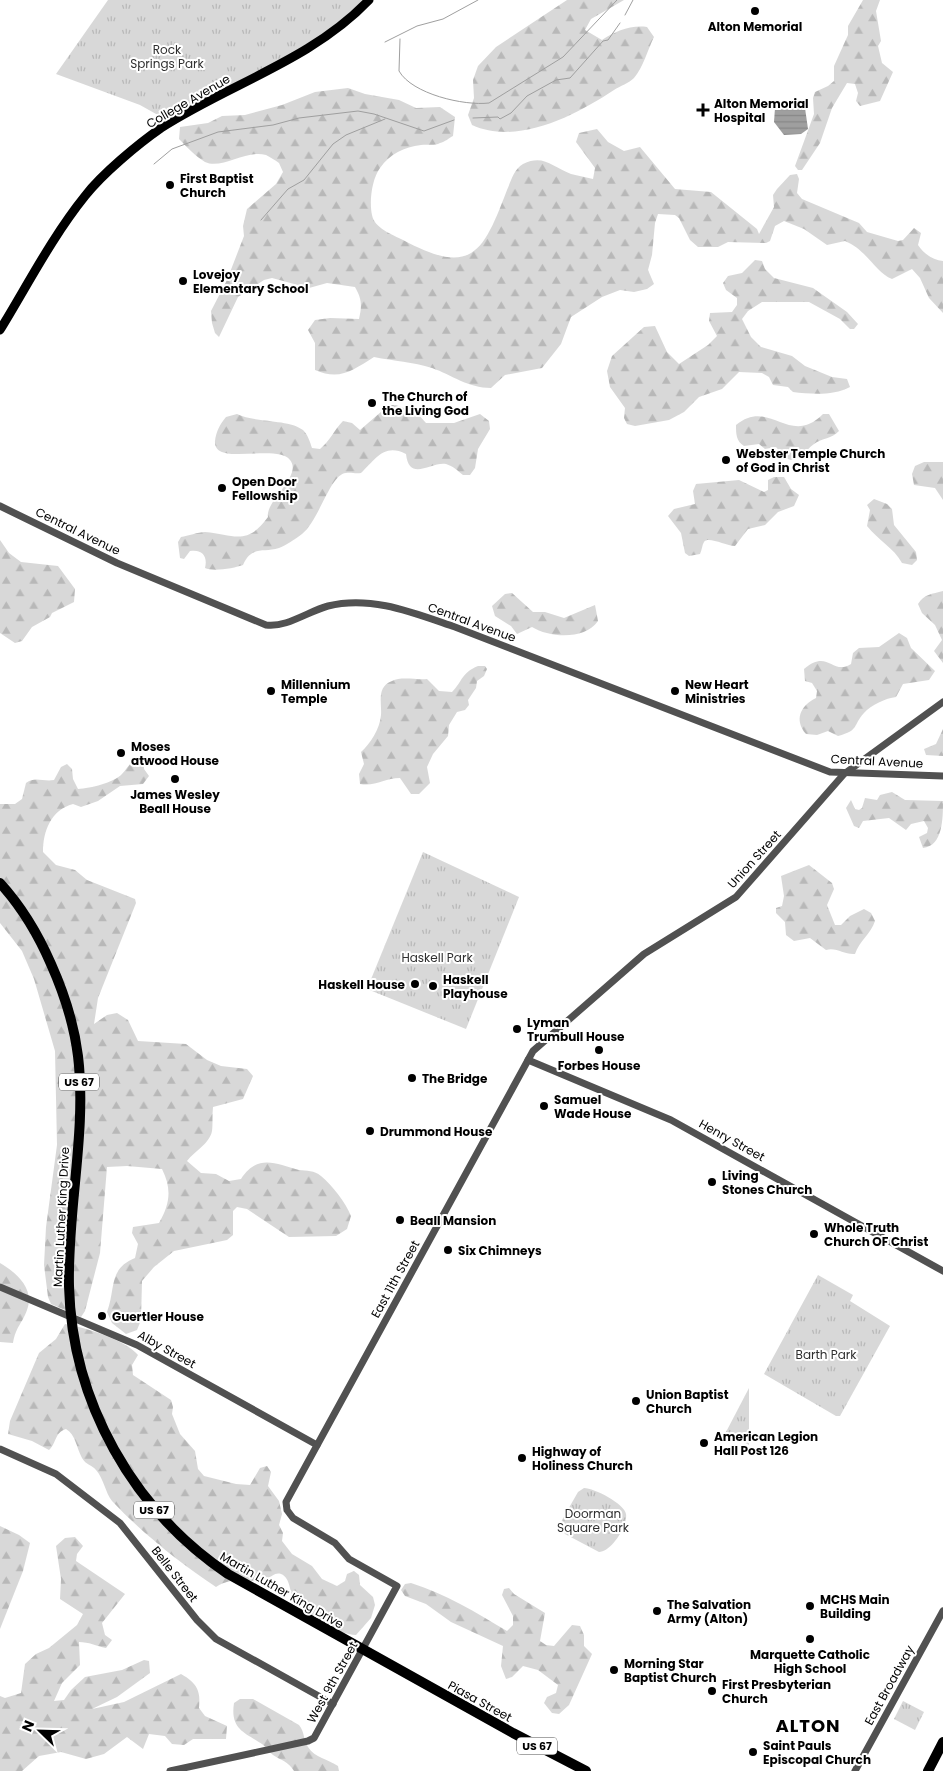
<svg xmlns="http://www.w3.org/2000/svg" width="943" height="1771" font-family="Poppins,sans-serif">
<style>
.grass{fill:url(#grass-tufts)}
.forest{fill:url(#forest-firs)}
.water{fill:url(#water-rules)}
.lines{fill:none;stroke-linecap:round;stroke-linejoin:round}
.stream{stroke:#9f9f9f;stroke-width:1}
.minor{stroke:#515151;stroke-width:7}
.major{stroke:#000;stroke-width:9}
.highway{stroke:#000;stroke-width:10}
.poi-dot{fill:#000;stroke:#fff;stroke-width:2}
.labels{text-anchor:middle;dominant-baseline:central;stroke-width:4;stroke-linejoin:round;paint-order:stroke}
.shield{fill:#fff;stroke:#4c4c4c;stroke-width:1}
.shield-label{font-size:11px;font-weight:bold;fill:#000}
.poi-label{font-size:12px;font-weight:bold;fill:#000;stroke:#fff;text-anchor:start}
.park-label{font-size:12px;fill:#2f2f2f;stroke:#fff}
.street-label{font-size:12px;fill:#000;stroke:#fff}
.district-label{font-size:18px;font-weight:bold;letter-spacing:1px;fill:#000;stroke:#fff}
</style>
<defs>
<pattern id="grass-tufts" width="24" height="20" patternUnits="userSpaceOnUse" patternTransform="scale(1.25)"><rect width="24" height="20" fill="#d8d8d8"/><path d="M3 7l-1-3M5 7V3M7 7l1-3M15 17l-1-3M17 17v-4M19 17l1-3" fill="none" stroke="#b8b8b8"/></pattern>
<pattern id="forest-firs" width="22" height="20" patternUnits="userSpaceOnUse" patternTransform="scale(1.25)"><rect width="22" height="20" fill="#d8d8d8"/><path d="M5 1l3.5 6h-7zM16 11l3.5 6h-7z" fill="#b8b8b8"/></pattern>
<pattern id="water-rules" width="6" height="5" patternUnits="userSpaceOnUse" patternTransform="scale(1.25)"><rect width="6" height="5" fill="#9f9f9f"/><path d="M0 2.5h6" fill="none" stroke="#878787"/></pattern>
</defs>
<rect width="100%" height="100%" fill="#fff"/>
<g class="grass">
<path d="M108 0H364C321 41 265 68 213 96 198 103 181 116 165 119L140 105 56 74Z"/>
<polygon points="423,852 519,897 466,1029 367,989"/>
<polygon points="818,1275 853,1295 850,1301 890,1326 840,1416 836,1416 764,1374"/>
<polygon points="749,1388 749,1445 726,1432"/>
<path d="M584 1488C594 1488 625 1504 626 1514 628 1526 611 1552 599 1552L565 1534 561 1527 562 1520 578 1492Z"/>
<polygon points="903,1701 924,1712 915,1730 894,1719"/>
</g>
<g class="forest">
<path d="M567 0H624L591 19 585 30 602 40C616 31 630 25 647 27L654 37C648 49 643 68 634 78 629 83 620 86 614 90 576 115 518 146 472 125L468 115 474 98 473 80 478 66 496 47Z"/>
<polygon points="863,0 880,0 876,11 881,41 878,46 882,63 893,72 880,101 860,106 856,101 858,93 855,84 847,83 832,108 820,143 802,170 798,170 795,166 814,114 813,98 815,92 828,86 834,81 834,66 848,35 848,26"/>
<path d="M348 88 365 94 399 100 416 108 440 107 455 117 453 136C449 138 445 142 440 143 435 146 427 144 421 145 404 147 390 154 380 168 372 179 369 201 372 215 374 228 393 235 403 240 472 277 483 253 507 190 511 181 514 169 523 164 544 154 552 167 571 174 578 176 586 177 593 179L595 168 576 142 579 133 597 129 608 142 624 151 640 147 675 189 711 192 757 229 759 234 774 207 773 195 777 189 790 175 797 174 799 179 797 193 802 199 859 223 867 232 898 241 903 240 914 228 921 233 918 245C924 254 933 260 943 261V313L929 298 920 278 912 269 892 279C876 273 867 250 845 241L827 245 804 229 784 221 775 226 770 241 766 243 728 242 718 247H698L690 240 679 218 675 215 658 214 655 223 652 255 648 270 654 284 647 289 634 292 620 290 602 297 571 317 561 344 542 368 505 375 491 388C468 388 452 375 432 368 413 362 394 361 374 357 353 370 340 381 315 370V343L308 330 315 320 330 318 359 319C362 306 362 299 355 287L327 283 309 288 272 278 264 280 238 297 219 337 215 333 212 323 211 311 227 280 244 236 243 226 247 209 276 184 283 172 279 163C275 160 270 157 266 155 246 149 222 170 205 162 195 156 187 147 179 139L180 127 208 123 222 116 245 115 282 105 315 92Z"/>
<path d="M755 260 762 261 765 269 774 278 813 288 847 312 858 324 854 329H850L840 319 809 302H762L748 311 742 319 751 337 761 347 792 356 805 366 832 377 847 379 850 387C833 396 811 394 793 392L788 387 773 385 769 377 762 373 739 372 722 389 699 397 684 412 669 420 635 426 627 424 624 418 625 408 610 387 607 371 612 356 644 327 655 326 667 352 679 364 708 345 717 336 709 321 710 313 732 312 737 305V298L726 290 723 283 728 276 742 273Z"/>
<path d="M396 405 417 413 426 423H454L480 414 489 421 490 429 478 449 475 468 470 475H463C458 471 453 466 446 464 432 461 409 483 406 454 384 443 376 459 361 473 355 474 351 472 346 473 330 474 319 521 302 534 295 539 287 545 279 548 263 553 252 545 243 565 235 568 213 572 205 568 208 556 202 549 190 551L184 559 180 558 178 542 181 537C188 536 198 532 205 532 235 535 247 546 268 517 265 501 303 476 290 460 277 443 213 467 215 441 216 432 220 424 226 417L237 414C255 423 289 419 303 430 308 435 310 442 312 448L320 449C330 441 334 430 343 421L352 423 360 430 389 405Z"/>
<path d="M823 414H829L839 431C832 439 822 438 814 444 803 452 808 456 791 460L785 458 776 447 765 449 759 444 744 446C736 441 736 434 736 425 770 397 789 448 823 414Z"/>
<polygon points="924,462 943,462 943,500 935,488 914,485 912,474 915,466"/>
<path d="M774 477H784L791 489 799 495 794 506 778 512 765 525 748 529 735 546C726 546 708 536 704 542 702 545 702 550 700 554L689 556 685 553 681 533 668 516 674 509 695 504 693 491 696 484 739 480 764 492 768 490V480Z"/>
<path d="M874 499 887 504 892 509 894 525 916 552 917 560 912 565 902 563C894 548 878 540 867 526L870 510 867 505Z"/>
<polygon points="0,540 9,553 21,562 58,566 75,589 74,602 52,613 50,617 32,627 22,641 15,643 0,633"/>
<path d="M943 591V663L934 651 942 640 935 625 922 613 918 604C924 594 932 594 943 591Z"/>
<path d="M512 593 533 612H545L564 618 595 605 598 621C585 640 550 638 532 627L517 634 511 626 495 616 492 606 505 594Z"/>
<path d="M899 633 907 638 911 648 935 671 929 680 903 684 896 697C886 698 871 705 864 713 852 726 860 730 838 736L828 731 817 735 806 734C794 720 800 706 816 698L817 691 812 683 805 681 804 669C828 648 832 676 851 664L853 653 859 648 879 647Z"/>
<path d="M478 666H485L487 669 484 676 477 681 476 688 468 700 469 705 465 710 457 712 449 725 448 736 433 754 427 767 430 783 419 794H411L400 778C385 778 375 787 360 784L359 774 364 764 361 752C370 744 380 729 381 715 382 703 376 687 392 681 401 676 416 680 427 679L439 691 452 692C463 681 461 673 478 666Z"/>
<polygon points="943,729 943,756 926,755 924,749 936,744"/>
<path d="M139 759 144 761V769L149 776 143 784 120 786 98 801 81 807 73 804C51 810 43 831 43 852L56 865 75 870 87 880 135 899 136 903 98 998 94 1024 107 1015 117 1013 128 1020 138 1041 186 1044 207 1060 221 1066 247 1069 253 1076 243 1099 213 1107C212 1115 213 1124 212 1131 210 1143 195 1151 187 1161L201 1173 216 1174 229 1181 241 1179C258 1153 276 1164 299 1170 307 1171 314 1170 321 1176 332 1185 346 1203 351 1216L347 1229 336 1236 289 1237 247 1209 237 1207 233 1211V1235L227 1240 174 1251 154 1267 142 1281 141 1320 137 1330 126 1334 112 1323 107 1312C116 1288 108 1269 135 1258L138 1244 132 1233 133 1227 159 1223C170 1204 172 1189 162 1169L127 1166 107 1167 100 1253 85 1311 81 1317 51 1304 48 1297 44 1265 46 1227 57 1145 55 1051 34 979 22 951 0 923V804H15L22 799 26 783C35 776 43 782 54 780L61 767 67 764 72 769 73 779 78 789C91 788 113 783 122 774 128 768 129 762 139 759Z"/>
<path d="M892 792 905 800 943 801C943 818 943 846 923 848L919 837 927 833 928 828 924 821 911 824 906 830 889 818 863 821 859 828 854 826 846 808 851 800 855 809 859 810 862 808 865 798 877 800 880 795Z"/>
<path d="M809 865 832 883 834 889 827 905 835 925H841L850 916 864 909 871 913 875 921C871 934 859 941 855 954 844 955 837 947 826 950L810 938 794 941 786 935 785 922 776 913V908L782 906 784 896 781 876Z"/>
<path d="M0 1263C17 1273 35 1289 27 1310 22 1324 16 1326 13 1343L0 1342Z"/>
<path d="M65 1324C84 1327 126 1340 138 1355L132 1365 133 1375 171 1400 173 1407 172 1414 180 1434 195 1451 198 1469 204 1476 236 1484 250 1485 260 1468 267 1466 271 1472 268 1486 279 1501 282 1514 279 1525 283 1533 282 1541 292 1554 312 1566 322 1579 337 1586 345 1581 347 1574 354 1571 359 1575 360 1585 373 1597 375 1605 371 1618 356 1635C339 1635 304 1615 294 1600 289 1592 291 1578 281 1574 275 1572 272 1577 267 1578 248 1585 235 1575 216 1587 180 1563 142 1533 112 1501 105 1492 104 1479 96 1470 92 1465 86 1465 82 1458 76 1447 76 1435 66 1429 54 1433 57 1443 49 1450L32 1441 8 1434 10 1421 39 1353 56 1339Z"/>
<polygon points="0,1526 19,1535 30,1543 23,1571 0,1629"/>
<path d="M75 1537 83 1546 77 1554 76 1561 125 1594 102 1623 105 1635 112 1640 106 1648C96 1646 89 1642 79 1642L80 1665 62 1683 54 1701 64 1700 71 1690 85 1677 122 1670 144 1660 149 1661 150 1673 117 1697 92 1709 124 1702 181 1674C197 1683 201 1691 199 1708L205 1716 227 1726 226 1739H193L184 1745 172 1744 165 1736 149 1734 143 1749 127 1737 104 1754 86 1759 61 1752 39 1756 22 1771H0V1696L5 1698 21 1693 25 1664 36 1654 49 1648 77 1625 83 1614 60 1599 61 1579 56 1546 65 1538Z"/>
<path d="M411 1583C446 1594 475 1612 507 1631L513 1625V1616L502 1595 504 1589 509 1588 514 1594 545 1613 540 1641 546 1645 554 1646 572 1625 580 1626 584 1635V1646L592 1654 569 1705 559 1714 552 1713 544 1703 547 1697 556 1693 558 1685 538 1670 523 1666 512 1677 506 1679 501 1666 503 1646 451 1622 426 1604 405 1596 401 1590 405 1584Z"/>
<path d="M240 1699H253L299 1725C305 1732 303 1740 308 1747 315 1758 328 1759 338 1766L339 1771H294C288 1761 282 1761 273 1755 269 1752 266 1747 262 1744 244 1732 230 1729 234 1703Z"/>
</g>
<polygon class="water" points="775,108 805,108 808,129 801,134 784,135 774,122"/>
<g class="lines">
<g class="stream">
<polyline points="625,15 633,0"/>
<path d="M400 39 399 71C412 94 464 106 489 103L563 57 617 0"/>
<polyline points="385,42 417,26 443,19 478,0"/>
<polyline points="473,118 498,117 500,119 511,113 527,96 556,80 570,78 603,41 608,40 620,23"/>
<polyline points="154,164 172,149 218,132 273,125 299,118 358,111 374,114 424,131 454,120"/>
<polyline points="261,220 288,189 304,180 333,144 346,135 385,119"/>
</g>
<g class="minor">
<path d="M0 506 117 563 266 625C286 628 309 611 328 606 371 595 414 613 455 627L830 772 943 776"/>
<polyline points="528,1060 671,1120 943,1271"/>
<polyline points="0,1287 137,1345 317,1445"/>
<polyline points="0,1449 56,1474 120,1523 197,1620 216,1639 333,1704"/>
<polyline points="170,1771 308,1741 314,1738 397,1586 349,1559 335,1543 293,1518 287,1510 286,1502 533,1051 644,954 736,897 844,774 943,702"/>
<polyline points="855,1771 943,1611"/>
</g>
<path class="major" d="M0 330C27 286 52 237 85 196 102 174 138 144 161 128 229 84 312 60 369 0"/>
<g class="highway">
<path d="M0 883C21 906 38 934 51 964 64 993 74 1024 78 1056 87 1132 67 1210 69 1286 72 1402 133 1510 228 1574L513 1733 586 1771"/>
<polyline points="928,1771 943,1742"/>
</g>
</g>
<g class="poi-dot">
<circle cx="755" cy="11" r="5"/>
<path d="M700.5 102.5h5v5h5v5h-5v5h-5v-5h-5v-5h5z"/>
<circle cx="170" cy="185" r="5"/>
<circle cx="183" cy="281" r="5"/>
<circle cx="372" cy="403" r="5"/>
<circle cx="726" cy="460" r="5"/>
<circle cx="222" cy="488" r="5"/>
<circle cx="271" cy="691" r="5"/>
<circle cx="675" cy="691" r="5"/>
<circle cx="121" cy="753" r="5"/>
<circle cx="175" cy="779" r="5"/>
<circle cx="415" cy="984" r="5"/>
<circle cx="433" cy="986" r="5"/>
<circle cx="517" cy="1029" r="5"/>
<circle cx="599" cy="1050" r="5"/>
<circle cx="412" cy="1078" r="5"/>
<circle cx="544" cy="1106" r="5"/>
<circle cx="370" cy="1131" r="5"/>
<circle cx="712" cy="1182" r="5"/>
<circle cx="400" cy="1220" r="5"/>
<circle cx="814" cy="1234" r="5"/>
<circle cx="448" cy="1250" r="5"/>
<circle cx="102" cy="1316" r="5"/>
<circle cx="636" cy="1401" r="5"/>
<circle cx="704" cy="1443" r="5"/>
<circle cx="522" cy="1458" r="5"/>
<circle cx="810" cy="1606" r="5"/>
<circle cx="657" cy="1611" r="5"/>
<circle cx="810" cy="1639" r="5"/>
<circle cx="614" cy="1670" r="5"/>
<circle cx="712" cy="1691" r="5"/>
<circle cx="753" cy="1752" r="5"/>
</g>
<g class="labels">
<g class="shield">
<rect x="59" y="1073.5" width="40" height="17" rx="4"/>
<rect x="134" y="1501.5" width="40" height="17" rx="4"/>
<rect x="517" y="1737.5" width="40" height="17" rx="4"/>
</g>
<g class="shield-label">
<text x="79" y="1082">US 67</text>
<text x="154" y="1510">US 67</text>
<text x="537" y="1746">US 67</text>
</g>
<g class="poi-label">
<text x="755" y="26" text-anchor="middle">Alton Memorial</text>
<text x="714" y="103">Alton Memorial<tspan x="714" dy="14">Hospital</tspan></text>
<text x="180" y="178">First Baptist<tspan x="180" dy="14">Church</tspan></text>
<text x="193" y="274">Lovejoy<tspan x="193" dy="14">Elementary School</tspan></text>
<text x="382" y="396">The Church of<tspan x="382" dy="14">the Living God</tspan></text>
<text x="736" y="453">Webster Temple Church<tspan x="736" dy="14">of God in Christ</tspan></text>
<text x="232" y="481">Open Door<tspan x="232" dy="14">Fellowship</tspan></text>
<text x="281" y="684">Millennium<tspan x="281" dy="14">Temple</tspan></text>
<text x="685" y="684">New Heart<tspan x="685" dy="14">Ministries</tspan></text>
<text x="131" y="746">Moses<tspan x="131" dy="14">atwood House</tspan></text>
<text x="175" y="794" text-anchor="middle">James Wesley<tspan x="175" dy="14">Beall House</tspan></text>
<text x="443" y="979">Haskell<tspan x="443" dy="14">Playhouse</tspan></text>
<text x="405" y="984" text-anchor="end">Haskell House</text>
<text x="527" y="1022">Lyman<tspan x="527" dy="14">Trumbull House</tspan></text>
<text x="599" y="1065" text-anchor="middle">Forbes House</text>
<text x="422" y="1078">The Bridge</text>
<text x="554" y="1099">Samuel<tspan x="554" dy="14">Wade House</tspan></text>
<text x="380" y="1131">Drummond House</text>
<text x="722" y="1175">Living<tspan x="722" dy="14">Stones Church</tspan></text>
<text x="410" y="1220">Beall Mansion</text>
<text x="824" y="1227">Whole Truth<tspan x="824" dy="14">Church OF Christ</tspan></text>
<text x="458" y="1250">Six Chimneys</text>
<text x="112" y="1316">Guertler House</text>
<text x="646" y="1394">Union Baptist<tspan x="646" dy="14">Church</tspan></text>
<text x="714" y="1436">American Legion<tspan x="714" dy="14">Hall Post 126</tspan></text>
<text x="532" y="1451">Highway of<tspan x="532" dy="14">Holiness Church</tspan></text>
<text x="820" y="1599">MCHS Main<tspan x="820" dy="14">Building</tspan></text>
<text x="667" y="1604">The Salvation<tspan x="667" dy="14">Army (Alton)</tspan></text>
<text x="810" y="1654" text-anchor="middle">Marquette Catholic<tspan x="810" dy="14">High School</tspan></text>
<text x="624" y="1663">Morning Star<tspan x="624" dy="14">Baptist Church</tspan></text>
<text x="722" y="1684">First Presbyterian<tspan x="722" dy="14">Church</tspan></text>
<text x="763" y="1745">Saint Pauls<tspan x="763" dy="14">Episcopal Church</tspan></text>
</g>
<g class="park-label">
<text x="167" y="49">Rock<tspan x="167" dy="14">Springs Park</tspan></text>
<text x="437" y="957">Haskell Park</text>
<text x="826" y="1354">Barth Park</text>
<text x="593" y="1513">Doorman<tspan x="593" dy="14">Square Park</tspan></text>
</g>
<g class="street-label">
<text transform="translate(188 101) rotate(-30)">College Avenue</text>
<text transform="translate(78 531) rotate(26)">Central Avenue</text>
<text transform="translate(472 622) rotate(20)">Central Avenue</text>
<text transform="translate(877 761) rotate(3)">Central Avenue</text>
<text transform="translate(754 859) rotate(-48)">Union Street</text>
<text transform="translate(732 1140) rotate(29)">Henry Street</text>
<text transform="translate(61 1217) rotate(-87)">Martin Luther King Drive</text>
<text transform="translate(395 1279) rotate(-61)">East 11th Street</text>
<text transform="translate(167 1349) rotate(29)">Alby Street</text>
<text transform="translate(175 1574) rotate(52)">Belle Street</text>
<text transform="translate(282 1590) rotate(30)">Martin Luther King Drive</text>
<text transform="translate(332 1682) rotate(-61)">West 9th Street</text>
<text transform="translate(889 1685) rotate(-61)">East Broadway</text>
<text transform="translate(480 1701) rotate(29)">Piasa Street</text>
</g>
<g class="district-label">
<text x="808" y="1725">ALTON</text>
</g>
</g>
<g transform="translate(40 1731) rotate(293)" stroke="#ffffff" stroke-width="4" paint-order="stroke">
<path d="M0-4L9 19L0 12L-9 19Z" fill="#000000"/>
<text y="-8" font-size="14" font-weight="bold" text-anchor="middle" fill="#000000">N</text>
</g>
</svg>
